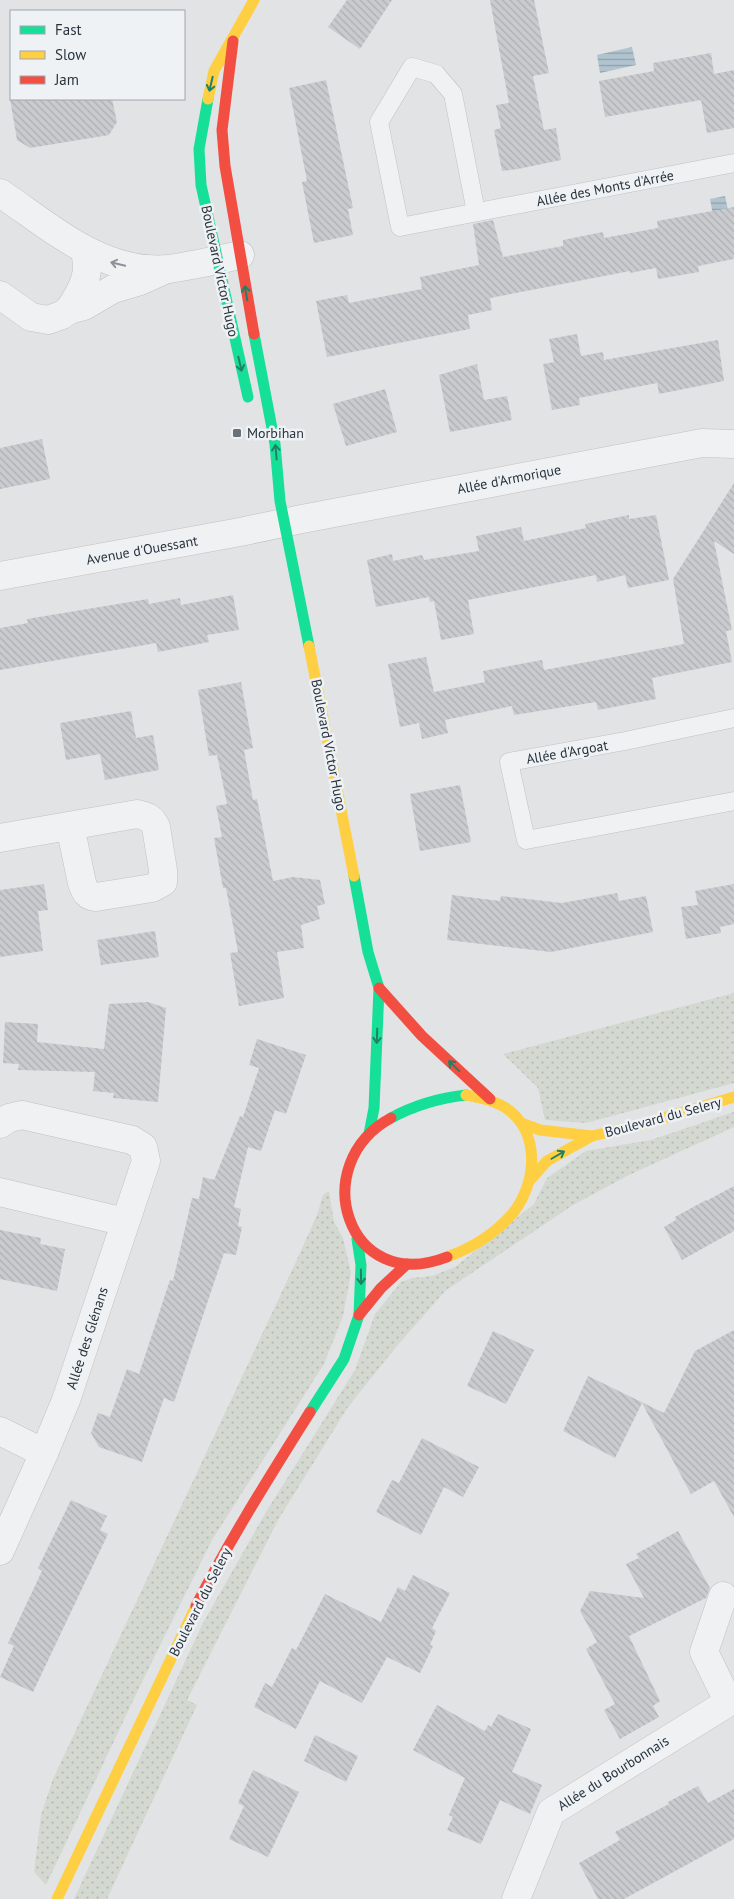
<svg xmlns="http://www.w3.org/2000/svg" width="734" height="1899" font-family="'PT Sans',sans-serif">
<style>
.grass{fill:url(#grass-dots)}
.water{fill:url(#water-rules)}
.building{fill:url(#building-back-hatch)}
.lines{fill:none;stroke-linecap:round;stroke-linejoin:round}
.lane-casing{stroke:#bfc1c3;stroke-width:19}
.street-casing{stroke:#bfc1c3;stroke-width:29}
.lane{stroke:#f0f1f3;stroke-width:18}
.street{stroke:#f0f1f3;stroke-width:28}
.fast{stroke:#16e098;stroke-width:11}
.slow{stroke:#ffcf43;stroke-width:11}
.jam{stroke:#f24e42;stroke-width:11}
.oneway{stroke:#208166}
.oneway2{stroke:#8c9298}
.poi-dot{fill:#697178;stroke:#eef2f5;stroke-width:2}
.labels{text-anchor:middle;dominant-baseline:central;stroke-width:5;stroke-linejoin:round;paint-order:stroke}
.street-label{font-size:14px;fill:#29333d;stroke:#eef2f5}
.poi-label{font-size:14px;fill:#29333d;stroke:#eef2f5;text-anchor:start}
</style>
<defs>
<pattern id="grass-dots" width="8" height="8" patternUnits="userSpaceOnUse" patternTransform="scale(1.25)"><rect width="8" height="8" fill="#d3d9d1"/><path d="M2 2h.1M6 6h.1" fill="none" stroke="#b5bbb4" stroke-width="1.8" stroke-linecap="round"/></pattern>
<pattern id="water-rules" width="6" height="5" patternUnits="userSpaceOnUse" patternTransform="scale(1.25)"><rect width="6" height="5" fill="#b1c3cf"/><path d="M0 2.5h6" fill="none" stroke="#909fa9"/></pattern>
<pattern id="building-back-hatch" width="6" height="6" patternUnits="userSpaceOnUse" patternTransform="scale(1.25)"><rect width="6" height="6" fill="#c9cbce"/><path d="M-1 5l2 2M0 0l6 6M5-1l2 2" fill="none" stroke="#adafb2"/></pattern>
</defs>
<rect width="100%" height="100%" fill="#e1e3e5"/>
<g class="grass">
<polygon points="734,993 734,1083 586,1123 545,1120 538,1088 503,1054"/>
<polygon points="734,1112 734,1127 629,1175 573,1205 445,1291 396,1347 348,1407 278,1520 187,1700 197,1705 107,1899 74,1899 203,1623 266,1512 355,1370 375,1314 401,1282 412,1278 432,1276 455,1267 534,1204 547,1178 586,1151 651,1140"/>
<polygon points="329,1191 334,1222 343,1238 351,1273 343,1316 324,1364 212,1540 139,1688 46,1885 34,1872 41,1815 53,1779 294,1266 317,1215 323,1195"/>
</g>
<g class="water">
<polygon points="632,47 636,65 600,73 597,55"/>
<polygon points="725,196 733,233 717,237 710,199"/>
</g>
<g class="building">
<polygon points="347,0 392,0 360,49 328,27"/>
<polygon points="490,0 534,0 549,73 533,76 544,130 556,128 561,160 518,169 502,171 494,130 501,128 496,105 509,103"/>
<polygon points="711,53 714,74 734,70 734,128 707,133 701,100 605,117 599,81 654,71 653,63"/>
<polygon points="326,80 353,208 348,209 353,235 314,243 302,182 307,181 289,88"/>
<polygon points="10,99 112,99 117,122 109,135 30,148 17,140"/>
<polygon points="734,207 734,259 698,266 699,272 658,279 656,268 630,273 630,271 490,298 492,310 468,315 470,329 327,357 316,301 347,295 349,303 422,289 420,277 479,265 473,224 493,220 503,257 563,246 563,240 603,232 604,238 658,228 657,221"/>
<polygon points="577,334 581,356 603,352 604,360 718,340 724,381 659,394 657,383 579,398 580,405 552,410 543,364 554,362 549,339"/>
<polygon points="477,364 484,400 507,396 512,420 450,432 439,375"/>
<polygon points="385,389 397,432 346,446 333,404"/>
<polygon points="42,439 50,479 0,489 0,448"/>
<polygon points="734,483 734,554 714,541 732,630 726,631 732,662 652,678 656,699 598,710 596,702 514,715 512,706 445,720 448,733 422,739 419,723 400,727 388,664 426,657 434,692 485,682 483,671 542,660 544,670 684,644 673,579"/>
<polygon points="629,515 629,519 656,515 669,580 628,588 625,575 597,582 596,575 468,600 474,634 441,640 434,601 430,602 429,597 376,607 367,560 392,554 393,561 422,555 424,560 479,551 476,536 521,527 524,541 586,528 585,524"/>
<polygon points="233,595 239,630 207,635 209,642 158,652 156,643 0,670 0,628 28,623 27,619 148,599 149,604 180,598 181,605"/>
<polygon points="241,682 253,748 244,750 253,800 257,799 273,881 293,877 320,880 325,904 317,906 320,919 301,925 304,948 277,952 284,998 239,1006 230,953 238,952 226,888 223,888 214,838 222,837 216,806 227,804 217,755 209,756 198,690"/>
<polygon points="131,711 136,738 153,735 159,770 105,780 100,754 66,760 60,723"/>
<polygon points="460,785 471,842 420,851 410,794"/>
<polygon points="44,884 48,910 38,911 43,951 0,957 0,890"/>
<polygon points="734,884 734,924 720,927 721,933 686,939 681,907 698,905 695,891"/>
<polygon points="617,893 619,901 646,896 653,932 551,952 447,940 452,895 500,901 501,896 562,903"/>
<polygon points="155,931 159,957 101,965 97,940"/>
<polygon points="148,1002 166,1008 158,1102 113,1098 114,1093 93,1091 95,1072 18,1070 19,1064 3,1063 5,1022 38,1024 37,1042 104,1049 109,1004"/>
<polygon points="257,1039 306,1055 286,1114 275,1110 261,1151 248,1147 234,1207 241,1209 238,1226 242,1227 236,1255 224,1253 174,1402 164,1398 142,1462 99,1447 91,1433 98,1413 110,1417 127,1369 139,1374 170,1280 173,1281 192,1198 199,1199 203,1177 214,1180 240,1116 243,1117 259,1068 249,1065"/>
<polygon points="734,1186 734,1231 682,1260 664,1227 676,1220 675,1217 706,1200 706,1201"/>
<polygon points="0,1230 41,1238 40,1244 65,1249 57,1291 0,1279"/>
<polygon points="734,1330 734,1517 714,1481 691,1494 642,1403 615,1458 563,1431 588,1376 664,1413 695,1351"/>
<polygon points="493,1331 534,1350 506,1404 467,1386"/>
<polygon points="422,1438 479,1467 463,1497 444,1487 421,1535 376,1512 392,1480 399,1483"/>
<polygon points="71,1500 107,1516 100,1530 108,1534 33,1692 0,1677 14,1646 8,1643 42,1571 38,1568"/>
<polygon points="678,1531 710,1588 706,1598 629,1636 660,1701 653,1706 659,1717 620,1739 604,1710 615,1704 586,1649 597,1642 580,1611 590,1591 644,1598 626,1564 639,1558 636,1554"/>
<polygon points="413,1575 450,1593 432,1628 436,1631 430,1645 433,1646 420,1673 387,1657 362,1703 320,1681 296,1729 254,1707 265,1683 272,1687 292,1648 296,1650 325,1594 381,1622 398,1587 405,1591"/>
<polygon points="437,1705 485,1731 488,1725 491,1727 498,1714 531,1729 512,1772 542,1785 530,1814 500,1800 481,1844 447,1830 453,1817 449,1815 465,1778 413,1750"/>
<polygon points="315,1735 358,1756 346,1782 304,1761"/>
<polygon points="253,1770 299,1792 268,1857 229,1839 244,1806 238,1803"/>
<polygon points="698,1786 708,1803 734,1789 734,1839 624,1899 598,1899 579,1863 620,1840 615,1832 669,1804 668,1802"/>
</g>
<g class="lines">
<g class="lane-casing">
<g id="lane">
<polyline points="476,212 453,94 436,74 412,67 379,122 400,227 734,163"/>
<polyline points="734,718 625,741 509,762 526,840 734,801"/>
</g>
</g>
<g class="street-casing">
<g id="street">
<path d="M0 193C51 227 103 275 168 269 192 266 216 260 240 255"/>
<polyline points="0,295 31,317 48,320 62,315 69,310 84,306 113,289 140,281 160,272"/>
<path d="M69 310C81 292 93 272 84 250"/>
<polyline points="0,576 240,532 302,519 702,443 734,444"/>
<path d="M0 838 137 814C146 816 152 818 156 827L163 870V882L152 888 96 897C86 896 85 891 82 883L70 826"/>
<polyline points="0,1124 9,1118 22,1115 132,1140 143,1147 146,1161 66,1400 44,1453 0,1431"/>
<polyline points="0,1192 125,1222"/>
<polyline points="0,1551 44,1453"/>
<polyline points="723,1596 704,1652 728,1701"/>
<polyline points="516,1899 551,1812 734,1699"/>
</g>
</g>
<use href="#lane" class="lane"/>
<use href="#street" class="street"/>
<g class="fast">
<polyline points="208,99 199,149 201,185 248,397"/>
<polyline points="254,334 275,444 280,501 309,646"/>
<polyline points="354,876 368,952 379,988 374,1108 369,1134"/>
<path d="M391 1118C415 1105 439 1098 466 1095"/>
<polyline points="310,1412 344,1359 359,1315 361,1265 357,1239"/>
</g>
<g class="slow">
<polyline points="208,99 214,71 254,0"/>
<polyline points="309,646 354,876"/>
<polyline points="521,1123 540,1130 592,1136"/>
<polyline points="530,1180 547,1161 592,1136 640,1125 734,1097"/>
<path d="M447 1257C472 1248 495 1234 513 1213 537 1183 541 1132 506 1108 494 1100 480 1098 466 1095"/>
<polyline points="57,1899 196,1606"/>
</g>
<g class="jam">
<polyline points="233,41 222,130 225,166 254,334"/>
<polyline points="379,988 422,1036 490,1099"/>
<path d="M391 1118C306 1164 347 1296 447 1257"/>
<polyline points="359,1315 381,1288 407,1264"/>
<path d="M196 1606C230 1539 270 1476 310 1412"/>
</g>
</g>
<defs><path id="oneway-shaft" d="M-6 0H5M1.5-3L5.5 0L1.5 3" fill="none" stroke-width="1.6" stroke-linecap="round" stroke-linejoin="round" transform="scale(1.25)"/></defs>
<g class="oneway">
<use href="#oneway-shaft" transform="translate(211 84) rotate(103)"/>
<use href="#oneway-shaft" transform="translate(246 293) rotate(-100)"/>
<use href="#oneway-shaft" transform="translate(240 364) rotate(77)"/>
<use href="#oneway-shaft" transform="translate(276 452) rotate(-95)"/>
<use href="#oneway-shaft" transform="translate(377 1036) rotate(92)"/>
<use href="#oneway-shaft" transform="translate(454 1066) rotate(-137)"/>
<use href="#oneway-shaft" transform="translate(558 1155) rotate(-30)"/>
<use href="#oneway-shaft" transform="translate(361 1277) rotate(89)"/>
</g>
<use class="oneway2" href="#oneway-shaft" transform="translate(118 264) rotate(-166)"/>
<rect class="poi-dot" x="232" y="428" width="10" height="10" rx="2.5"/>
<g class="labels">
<g class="street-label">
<text transform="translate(605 188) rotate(-11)">Allée des Monts d'Arrée</text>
<text transform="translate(220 271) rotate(78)">Boulevard Victor Hugo</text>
<text transform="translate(509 479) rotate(-11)">Allée d'Armorique</text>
<text transform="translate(142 550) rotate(-10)">Avenue d'Ouessant</text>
<text transform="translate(329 745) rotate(79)">Boulevard Victor Hugo</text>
<text transform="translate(567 752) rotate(-10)">Allée d'Argoat</text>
<text transform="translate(663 1117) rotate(-15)">Boulevard du Selery</text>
<text transform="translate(87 1338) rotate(-72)">Allée des Glénans</text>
<text transform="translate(200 1602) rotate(-63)">Boulevard du Selery</text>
<text transform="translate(613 1773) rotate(-32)">Allée du Bourbonnais</text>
</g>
<g class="poi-label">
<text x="247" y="433">Morbihan</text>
</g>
</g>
<rect x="10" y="10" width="175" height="90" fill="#eef2f5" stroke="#9fa6ab"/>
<rect x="20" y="26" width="25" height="8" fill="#16e098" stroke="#9fa6ab"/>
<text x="55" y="35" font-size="15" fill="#29333d">Fast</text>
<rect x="20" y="51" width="25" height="8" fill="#ffcf43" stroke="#9fa6ab"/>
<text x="55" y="60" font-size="15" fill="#29333d">Slow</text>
<rect x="20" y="76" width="25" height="8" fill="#f24e42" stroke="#9fa6ab"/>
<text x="55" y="85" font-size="15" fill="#29333d">Jam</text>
</svg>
